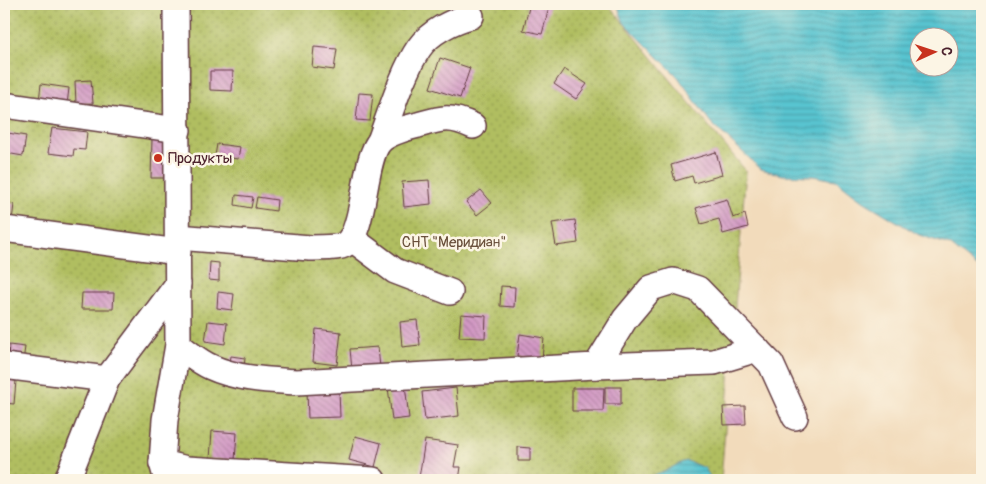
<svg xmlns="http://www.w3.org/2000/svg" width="986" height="484" font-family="Pangolin,sans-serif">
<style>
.green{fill:url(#green-dots);stroke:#7d6e46}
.water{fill:url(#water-rules);stroke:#51727e;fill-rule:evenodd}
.building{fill:url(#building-back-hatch)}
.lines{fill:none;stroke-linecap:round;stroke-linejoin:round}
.minor-casing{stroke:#633b41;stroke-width:28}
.minor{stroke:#fff;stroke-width:25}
.poi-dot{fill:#c8321e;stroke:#fcf5e5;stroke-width:2}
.labels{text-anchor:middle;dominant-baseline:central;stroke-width:5;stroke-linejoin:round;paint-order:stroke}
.poi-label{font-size:15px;fill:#4a1f2b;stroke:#fcf5e5;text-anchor:start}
.park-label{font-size:15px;fill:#694f3b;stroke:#fcf5e5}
</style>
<defs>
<pattern id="green-dots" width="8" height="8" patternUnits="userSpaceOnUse" patternTransform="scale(1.25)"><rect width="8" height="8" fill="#b0be60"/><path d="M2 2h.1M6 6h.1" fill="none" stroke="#919a4f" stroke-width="1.8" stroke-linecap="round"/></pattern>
<pattern id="water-rules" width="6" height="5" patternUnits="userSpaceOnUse" patternTransform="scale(1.25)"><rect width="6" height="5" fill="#58c4d0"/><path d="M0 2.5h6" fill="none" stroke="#4b9fa9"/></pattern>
<pattern id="building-back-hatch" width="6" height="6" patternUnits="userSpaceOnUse" patternTransform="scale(1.25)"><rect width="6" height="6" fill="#d298c4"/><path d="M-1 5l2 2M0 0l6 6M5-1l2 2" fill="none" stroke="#ac7b9f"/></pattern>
</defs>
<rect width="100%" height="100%" fill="#fcf5e5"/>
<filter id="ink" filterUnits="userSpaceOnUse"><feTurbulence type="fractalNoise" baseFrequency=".02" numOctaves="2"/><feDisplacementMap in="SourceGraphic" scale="10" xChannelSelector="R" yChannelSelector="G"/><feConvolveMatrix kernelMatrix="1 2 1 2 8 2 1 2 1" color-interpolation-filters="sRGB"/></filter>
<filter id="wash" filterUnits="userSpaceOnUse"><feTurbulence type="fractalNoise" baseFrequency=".0096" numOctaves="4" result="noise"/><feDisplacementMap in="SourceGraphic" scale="20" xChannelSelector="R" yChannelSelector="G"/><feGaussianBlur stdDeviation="1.12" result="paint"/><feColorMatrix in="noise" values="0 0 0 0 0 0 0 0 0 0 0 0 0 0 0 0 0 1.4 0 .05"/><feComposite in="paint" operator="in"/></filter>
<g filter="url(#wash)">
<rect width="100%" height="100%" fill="#f2dbbb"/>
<polygon class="green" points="4,4 608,4 746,171 721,480 4,480"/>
<g class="water">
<path d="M617 4H982V271L950 245 919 235 863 201 836 180 813 176 783 175 761 169 711 123 678 77 624 23ZM918 38H948V68H918Z"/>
<path d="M687 461 705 468 712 480H622L627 476C643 478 655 477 669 469 675 466 680 462 687 461Z"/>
</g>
<g id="blocks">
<g class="building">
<polygon points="530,4 550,4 542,34 523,30"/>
<polygon points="314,47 337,49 334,70 312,67"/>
<polygon points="440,58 470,68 460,98 430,88"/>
<polygon points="564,69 587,84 576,99 554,84"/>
<polygon points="210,71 233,71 232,91 210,90"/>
<polygon points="91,80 93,103 76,104 75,81"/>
<polygon points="41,84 69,88 67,105 39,101"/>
<polygon points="359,93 373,94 370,121 356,120"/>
<polygon points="52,128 87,132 85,150 74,149 73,156 48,153"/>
<polygon points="8,133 26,136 23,156 6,153"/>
<polygon points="152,138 165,138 165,178 151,178"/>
<polygon points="217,144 240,147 238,159 215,156"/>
<polygon points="716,152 722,175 694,183 692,176 675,181 671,165"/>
<polygon points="429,180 431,204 404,207 402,182"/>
<polygon points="481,190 492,203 477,215 466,202"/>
<polygon points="236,195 253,197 251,208 235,205"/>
<polygon points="257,197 277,200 276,211 255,208"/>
<polygon points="727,199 733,218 745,214 748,227 723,234 719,219 701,224 696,208"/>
<polygon points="4,202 14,204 12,221 4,219"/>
<polygon points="575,220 578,243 556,246 552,223"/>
<polygon points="210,262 219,263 219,281 209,280"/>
<polygon points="501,286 515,287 514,307 500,306"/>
<polygon points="218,292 234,294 232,310 217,308"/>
<polygon points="82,293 114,293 113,309 81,309"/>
<polygon points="461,314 486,316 485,338 459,337"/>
<polygon points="417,320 420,345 402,347 400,322"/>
<polygon points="208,321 227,323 225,344 205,341"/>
<polygon points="316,329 341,332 337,365 313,362"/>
<polygon points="520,334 544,338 542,359 517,356"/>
<polygon points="9,345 25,347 23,361 8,359"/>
<polygon points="378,347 380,368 352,370 350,349"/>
<polygon points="231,356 245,358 244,369 229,368"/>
<polygon points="4,380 16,381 14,404 4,403"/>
<polygon points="405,385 409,418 392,420 388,387"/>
<rect x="605" y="387" width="16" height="17"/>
<polygon points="456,388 459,416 425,420 422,392"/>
<polygon points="572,388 604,388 603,411 572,411"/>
<polygon points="339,390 340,417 308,418 307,391"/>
<polygon points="745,406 746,424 724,425 723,407"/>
<polygon points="212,431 237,433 235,460 210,459"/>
<polygon points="355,436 381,443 375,467 349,460"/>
<polygon points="425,440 458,445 454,467 461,467 459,480 434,480 419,478"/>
<polygon points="518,447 530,448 530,461 518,461"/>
</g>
</g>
</g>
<g filter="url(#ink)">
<use href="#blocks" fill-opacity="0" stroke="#633b41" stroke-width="1"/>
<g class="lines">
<g class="minor-casing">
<g id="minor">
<polyline points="4,105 178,130"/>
<path d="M380 141C390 114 403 71 419 48 430 32 452 21 471 16"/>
<polyline points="4,229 178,252"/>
<path d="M178 237 310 248C320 247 335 249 344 245 366 234 362 161 380 141 389 132 406 128 418 125 442 118 450 115 473 126"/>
<polyline points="351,238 395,271 450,292"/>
<path d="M178 345C188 352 199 362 211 367 237 379 268 380 296 382L596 366 625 319 651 288 673 281 698 289 771 364 795 417"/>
<polyline points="4,366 107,379"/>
<polyline points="596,366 714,362 757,349"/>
<polyline points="162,463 187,469 373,480"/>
<polyline points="67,480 107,379 178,284"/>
<polyline points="167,480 162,463 165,420 178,345 176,4"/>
</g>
</g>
<use href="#minor" class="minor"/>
</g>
</g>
<circle class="poi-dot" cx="158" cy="158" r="5"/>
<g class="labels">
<g class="poi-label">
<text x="168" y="158">Продукты</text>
</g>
<g class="park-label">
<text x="454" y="242">СНТ "Меридиан"</text>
</g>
</g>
<rect width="986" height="484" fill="none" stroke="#fcf5e5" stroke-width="20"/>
<g transform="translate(934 52) rotate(87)"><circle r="24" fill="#fcf5e5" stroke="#b59f9b"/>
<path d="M0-4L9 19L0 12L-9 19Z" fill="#c8321e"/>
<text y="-8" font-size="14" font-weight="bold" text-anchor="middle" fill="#4a1f2b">С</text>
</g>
</svg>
